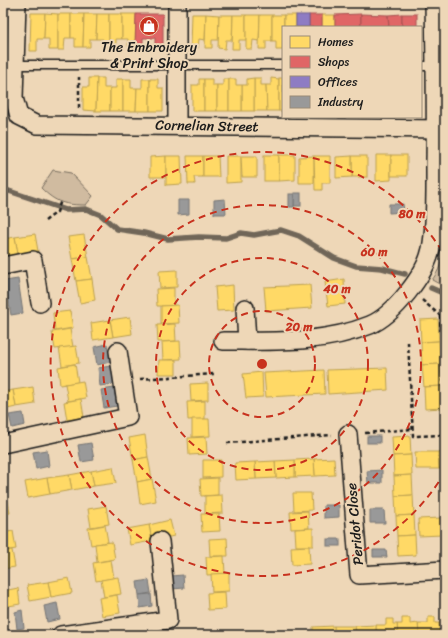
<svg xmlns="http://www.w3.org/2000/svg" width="448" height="638" font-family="Sriracha,sans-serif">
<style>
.green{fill:#d0bba0;stroke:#766c5e}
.homes{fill:#ffd966;stroke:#bba050}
.shops{fill:#e06666;stroke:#a55050}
.offices{fill:#8e7cc3;stroke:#6c5f91}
.industry{fill:#999;stroke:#747474}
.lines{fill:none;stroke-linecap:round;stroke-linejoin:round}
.stream{stroke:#6f6659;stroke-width:5.5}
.lane-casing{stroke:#1c1c1c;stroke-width:11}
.street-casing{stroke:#1c1c1c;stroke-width:20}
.path{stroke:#1c1c1c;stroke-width:2.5;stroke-dasharray:4 3;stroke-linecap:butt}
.lane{stroke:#eed7b7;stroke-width:8}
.street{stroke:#eed7b7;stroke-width:17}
.ring{fill:none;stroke:#c8321e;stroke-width:2;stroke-dasharray:7 5}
.labels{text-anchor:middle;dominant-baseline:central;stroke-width:4;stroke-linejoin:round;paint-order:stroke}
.poi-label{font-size:14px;fill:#1c1c1c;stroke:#eed7b7}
.street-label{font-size:14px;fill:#1c1c1c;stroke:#eed7b7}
.centre{fill:#c8321e;stroke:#eed7b7;stroke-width:2}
.ring-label{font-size:12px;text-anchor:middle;font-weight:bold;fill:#c8321e;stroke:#eed7b7;stroke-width:4;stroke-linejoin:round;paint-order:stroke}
</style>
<rect width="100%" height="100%" fill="#eed7b7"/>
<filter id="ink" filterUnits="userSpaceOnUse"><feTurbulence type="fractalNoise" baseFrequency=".025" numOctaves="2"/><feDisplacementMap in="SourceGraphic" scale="8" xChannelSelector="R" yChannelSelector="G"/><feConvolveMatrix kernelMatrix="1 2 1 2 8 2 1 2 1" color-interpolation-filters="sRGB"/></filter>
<g filter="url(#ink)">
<g class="green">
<path d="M53 170 71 173 93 196 86 205C65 205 56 203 41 188Z"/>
<path d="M441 258H445V287L432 280C437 273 441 267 441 258Z"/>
</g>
<g class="homes">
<polygon points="31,13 45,13 44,39 37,39 37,51 30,51"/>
<polygon points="45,13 58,14 58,50 49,50 49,39 44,39"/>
<polygon points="58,14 71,14 71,38 65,38 64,50 58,50"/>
<polygon points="71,14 84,14 83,47 75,47 75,38 71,38"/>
<polygon points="84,14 97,14 96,39 90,39 90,47 83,47"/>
<polygon points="97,14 109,14 109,47 102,47 103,39 96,39"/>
<polygon points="109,14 122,14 122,39 116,39 116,47 109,47"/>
<polygon points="122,14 136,14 135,47 128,47 128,39 122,39"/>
<polygon points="192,14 206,14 205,40 199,39 198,48 191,48"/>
<polygon points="206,14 219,15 219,40 212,40 212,48 205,48"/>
<polygon points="219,15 233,15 232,40 226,40 225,49 218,48"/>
<polygon points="233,15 246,15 246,40 239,40 239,49 232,49"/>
<polygon points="246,15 260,15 259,41 253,40 252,49 246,49"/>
<polygon points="260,15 272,15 272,41 266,41 266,49 259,49"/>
<polygon points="272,15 284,15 283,50 276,50 276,41 272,41"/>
<rect x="284" y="15" width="12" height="12"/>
<rect x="322" y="15" width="13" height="12"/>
<polygon points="89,78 97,78 96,111 83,110 83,87 89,87"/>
<polygon points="97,78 104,78 104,88 110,88 110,111 96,111"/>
<polygon points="254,78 261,78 261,85 266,85 267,111 254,111"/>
<polygon points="254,78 254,111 242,111 242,85 247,85 247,79"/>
<polygon points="271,78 279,79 279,111 267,111 266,85 271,85"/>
<rect x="279" y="78" width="4" height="33"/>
<polygon points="116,79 123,79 123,111 110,111 110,88 116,88"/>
<polygon points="123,79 131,79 131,88 137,88 136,111 123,111"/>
<polygon points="142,79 150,79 150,111 136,111 137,88 142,88"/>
<polygon points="150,79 158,79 158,88 163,88 163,111 150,111"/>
<polygon points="199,79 204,79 204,111 192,111 192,85 199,85"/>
<polygon points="204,79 212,79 212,85 217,85 217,111 204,111"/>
<polygon points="223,79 229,79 229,111 217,111 217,85 223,85"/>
<polygon points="229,79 236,79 236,85 242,85 242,111 229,111"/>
<rect x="264" y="155" width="15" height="26"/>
<polygon points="279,155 295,155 295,180 279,181"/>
<polygon points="376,155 391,155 391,180 376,181"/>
<rect x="391" y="155" width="16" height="21"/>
<polygon points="166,156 166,177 150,177 150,157"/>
<polygon points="166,156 181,156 182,184 166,185"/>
<polygon points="187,156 203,156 203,177 194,177 195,184 188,184"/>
<polygon points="203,156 218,156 219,177 203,177"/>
<polygon points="226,156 241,156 241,182 226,183"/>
<polygon points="241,156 257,156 257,177 242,177"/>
<polygon points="314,156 314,183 299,183 299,157"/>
<polygon points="314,156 330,156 330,183 322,183 322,190 315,190"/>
<rect x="352" y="156" width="15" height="21"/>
<polygon points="352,156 352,177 336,178 336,157"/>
<polygon points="35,234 38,251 18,254 15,237"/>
<polygon points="84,235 88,257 72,259 68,237"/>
<polygon points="15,237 18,254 3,256 3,239"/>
<polygon points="88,257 92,279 76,281 72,259"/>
<polygon points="177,270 177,287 160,288 159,271"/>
<polygon points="92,279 95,300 80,303 76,281"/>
<polygon points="344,279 345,304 328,306 325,282"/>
<polygon points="233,285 234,310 217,311 215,287"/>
<polygon points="310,285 312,308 266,311 264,287"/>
<polygon points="174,288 174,306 157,306 156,289"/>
<polygon points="178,305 179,323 161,324 161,306"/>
<polygon points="70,311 73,328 55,331 53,313"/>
<polygon points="130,317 132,334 113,337 110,320"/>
<polygon points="438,319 439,341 421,342 420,320"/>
<polygon points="110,320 113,337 93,340 91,323"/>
<polygon points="175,324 176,341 158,342 157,325"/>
<polygon points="70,329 73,347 55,349 52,332"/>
<polygon points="180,341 181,359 163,360 162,342"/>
<polygon points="439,341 440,364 422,365 421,342"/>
<polygon points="76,346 79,363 62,366 59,348"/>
<polygon points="159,360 176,360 176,374 158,374"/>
<polygon points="75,364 78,382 60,385 58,367"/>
<polygon points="440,364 442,386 424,387 422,365"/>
<polygon points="387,368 388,390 328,394 327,370"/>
<polygon points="324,370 325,394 266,397 264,373"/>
<polygon points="262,372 263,397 246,398 243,374"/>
<polygon points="83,381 86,398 68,401 65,384"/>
<polygon points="208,383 208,400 191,401 190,384"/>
<polygon points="442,386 443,408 425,409 424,387"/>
<polygon points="33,387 35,404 16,407 13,390"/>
<polygon points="13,390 16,407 3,410 3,392"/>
<polygon points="81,399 84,417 67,420 64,402"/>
<polygon points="205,401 205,419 188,420 187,402"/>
<polygon points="192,419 209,419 210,436 192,437"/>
<polygon points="145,435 148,457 133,460 129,438"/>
<polygon points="410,436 411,455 393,456 392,437"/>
<polygon points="206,437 207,454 189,455 188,438"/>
<polygon points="445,451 445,468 439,469 438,452"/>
<polygon points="415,452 438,452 439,469 416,469"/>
<polygon points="411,455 412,475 394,476 393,456"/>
<polygon points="148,457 152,479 137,482 133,460"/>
<polygon points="334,458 335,475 315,476 314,459"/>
<polygon points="314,459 315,476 295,477 295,460"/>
<polygon points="203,460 221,460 221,477 203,478"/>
<polygon points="295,460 295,477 276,478 275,461"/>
<polygon points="275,461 276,478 256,479 255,462"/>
<polygon points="255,462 256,479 236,480 235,463"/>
<polygon points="113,467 116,483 94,486 91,471"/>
<polygon points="91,471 94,486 72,490 69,475"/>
<polygon points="69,475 72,490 50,494 47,478"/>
<polygon points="412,475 413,495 395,496 394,476"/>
<polygon points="47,478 50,494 28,498 25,482"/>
<polygon points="218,478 218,495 201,496 200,479"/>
<polygon points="152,479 156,501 140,504 137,482"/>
<polygon points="293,493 311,493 312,510 294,511"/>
<polygon points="222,495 223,513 205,514 205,496"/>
<polygon points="413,495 414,515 396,516 395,496"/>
<polygon points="3,496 7,496 10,513 3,514"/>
<polygon points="106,506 109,524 91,527 88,509"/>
<polygon points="308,511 309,528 291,529 290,512"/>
<polygon points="201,514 219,514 220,531 202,532"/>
<polygon points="3,515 6,515 8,532 3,533"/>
<polygon points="414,515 415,535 397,536 396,516"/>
<polygon points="441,518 445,518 445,535 442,535"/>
<polygon points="441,518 442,535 419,536 418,519"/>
<polygon points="170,520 174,536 152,541 149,525"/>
<polygon points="105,525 108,542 91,545 88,528"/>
<polygon points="149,525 152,541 130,545 127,529"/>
<polygon points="313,528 313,546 296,546 295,529"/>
<polygon points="13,531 16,549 3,551 3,533"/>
<polygon points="415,535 416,555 398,556 397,536"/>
<polygon points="227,538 228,556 210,556 209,539"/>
<polygon points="112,542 115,559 97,562 95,544"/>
<polygon points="309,546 310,564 292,565 291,547"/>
<polygon points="12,550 15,567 3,569 3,551"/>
<polygon points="224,556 225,574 207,575 206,557"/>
<polygon points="111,560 114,578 96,581 93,563"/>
<polygon points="229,573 229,591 212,592 211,574"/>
<polygon points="118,577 121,594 104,597 101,580"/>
<polygon points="69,578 72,593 51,597 48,582"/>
<polygon points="48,582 51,597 30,601 27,585"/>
<polygon points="18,588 20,604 3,607 3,591"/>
<polygon points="225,592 226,609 208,610 207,593"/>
<polygon points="117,595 120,613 102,616 99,598"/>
<polygon points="428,617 435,617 435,623 439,623 440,635 419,635 418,623 428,623"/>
<polygon points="445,617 445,635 440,635 439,623 445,622"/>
<polygon points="402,618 410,618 410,624 418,623 419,635 398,635 397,624 402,624"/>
<polygon points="386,619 393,619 393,624 397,624 398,635 376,635 376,625 386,625"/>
<polygon points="376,625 376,635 356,635 355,626"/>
<polygon points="334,626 355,626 356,635 334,635"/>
<polygon points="334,626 334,635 313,635 313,627"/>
<rect x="264" y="633" width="20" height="2"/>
<rect x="284" y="633" width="20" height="2"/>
</g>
<g class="shops">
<polygon points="136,14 163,14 163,48 155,48 155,38 143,38 143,46 135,47"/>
<polygon points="361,14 361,27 335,27 335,15"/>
<polygon points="361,14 388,15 389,27 361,27"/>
<polygon points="402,14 402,27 389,27 388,15"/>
<rect x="402" y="14" width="15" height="13"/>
<rect x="309" y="15" width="13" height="12"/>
</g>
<rect class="offices" x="296" y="15" width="13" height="12"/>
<g class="industry">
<rect x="294" y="193" width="7" height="13"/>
<rect x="289" y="194" width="5" height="13"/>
<polygon points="225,199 226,214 214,214 214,200"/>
<polygon points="178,200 189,200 189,214 178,215"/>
<polygon points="389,204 403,204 404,212 389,213"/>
<polygon points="18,279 23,313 11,315 5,281"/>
<polygon points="107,344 110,362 97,365 94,347"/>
<polygon points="111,366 114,384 100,386 98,368"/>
<polygon points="114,388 117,406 104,408 101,390"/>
<polygon points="23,413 25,425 12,428 9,415"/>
<rect x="367" y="436" width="13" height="7"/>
<polygon points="91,443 94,460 81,462 78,445"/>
<polygon points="47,450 49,466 36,469 33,452"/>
<polygon points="382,470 382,483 368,483 367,471"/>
<polygon points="324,505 339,505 339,517 324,518"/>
<polygon points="370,510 384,510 385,523 370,523"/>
<rect x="327" y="539" width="13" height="7"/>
<polygon points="373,550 386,550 387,557 373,557"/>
<polygon points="183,575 184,588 172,589 171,576"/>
<polygon points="149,580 151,593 139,595 137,582"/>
<polygon points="151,594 152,606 140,608 139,595"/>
<polygon points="57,603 60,619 47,622 44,606"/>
<polygon points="22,610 24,628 17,629 15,612"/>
</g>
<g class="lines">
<g class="stream">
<polyline points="3,189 66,210 86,209 101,215 117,229 144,233 168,239 199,237 226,238 241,233 254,235 281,230 299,236 334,258 356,266 382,268 405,274"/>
<polyline points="431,288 445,294"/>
</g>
<g class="lane-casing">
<g id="lane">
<polyline points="15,65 283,65"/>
<polyline points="421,66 445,66"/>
</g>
</g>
<g class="street-casing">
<g id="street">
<polyline points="17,3 14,98 19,116 37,125 445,129"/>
<polyline points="177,3 177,125"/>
<polyline points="3,266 33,260 40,303"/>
<polyline points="245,308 247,341"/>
<path d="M223 341C272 341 323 344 370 325 394 315 426 274 431 249 436 223 435 191 435 164 436 110 435 57 434 3"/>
<polyline points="348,434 359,575 445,570"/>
<polyline points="3,444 128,417 118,351"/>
<polyline points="61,635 168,620 160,541"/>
</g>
</g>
<g class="path">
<polyline points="79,108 79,77"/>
<polyline points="45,221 57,212 61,200"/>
<polyline points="422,300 445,320"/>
<polyline points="440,315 445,414"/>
<polyline points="408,342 413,436 445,435"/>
<polyline points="140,379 215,374"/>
<polyline points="365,433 412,429"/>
<polyline points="227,443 332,435"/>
</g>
<use href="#lane" class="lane"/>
<use href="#street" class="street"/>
</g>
</g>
<g class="ring">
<circle cx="262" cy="364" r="53"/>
<circle cx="262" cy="364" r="106"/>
<circle cx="262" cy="364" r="159"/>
<path d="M445 472A212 212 0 1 1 445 256"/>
</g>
<defs>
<g id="shop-disc" transform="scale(1)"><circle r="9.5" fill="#c8321e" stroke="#eed7b7"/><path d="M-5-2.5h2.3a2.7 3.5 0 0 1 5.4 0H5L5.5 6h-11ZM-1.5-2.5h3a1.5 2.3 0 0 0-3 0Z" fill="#fff"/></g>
</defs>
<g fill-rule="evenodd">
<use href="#shop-disc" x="149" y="26"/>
</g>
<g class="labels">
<g class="poi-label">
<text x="149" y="47">The Embroidery<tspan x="149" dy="16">&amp; Print Shop</tspan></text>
</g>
<g class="street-label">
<text transform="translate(207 126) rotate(1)">Cornelian Street</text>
<text transform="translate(355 524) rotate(-95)">Peridot Close</text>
</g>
</g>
<circle cx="262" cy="364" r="6" class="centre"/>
<g class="ring-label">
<text x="412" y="218">80 m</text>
<text x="374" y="256">60 m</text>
<text x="337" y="293">40 m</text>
<text x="299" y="331">20 m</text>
</g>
<rect width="448" height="638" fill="none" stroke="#eed7b7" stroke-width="16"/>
<rect x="8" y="8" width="432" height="622" fill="none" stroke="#1c1c1c" stroke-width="1.5" filter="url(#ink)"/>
<rect x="282" y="26" width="140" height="92" fill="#eed7b7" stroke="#9a8c79"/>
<rect x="290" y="36" width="20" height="12" fill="#ffd966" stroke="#9a8c79"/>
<text x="318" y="46" font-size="12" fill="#1c1c1c">Homes</text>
<rect x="290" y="56" width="20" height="12" fill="#e06666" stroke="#9a8c79"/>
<text x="318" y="66" font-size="12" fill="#1c1c1c">Shops</text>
<rect x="290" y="76" width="20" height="12" fill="#8e7cc3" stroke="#9a8c79"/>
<text x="318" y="86" font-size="12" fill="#1c1c1c">Offices</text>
<rect x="290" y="96" width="20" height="12" fill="#999999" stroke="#9a8c79"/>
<text x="318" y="106" font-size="12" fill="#1c1c1c">Industry</text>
</svg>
